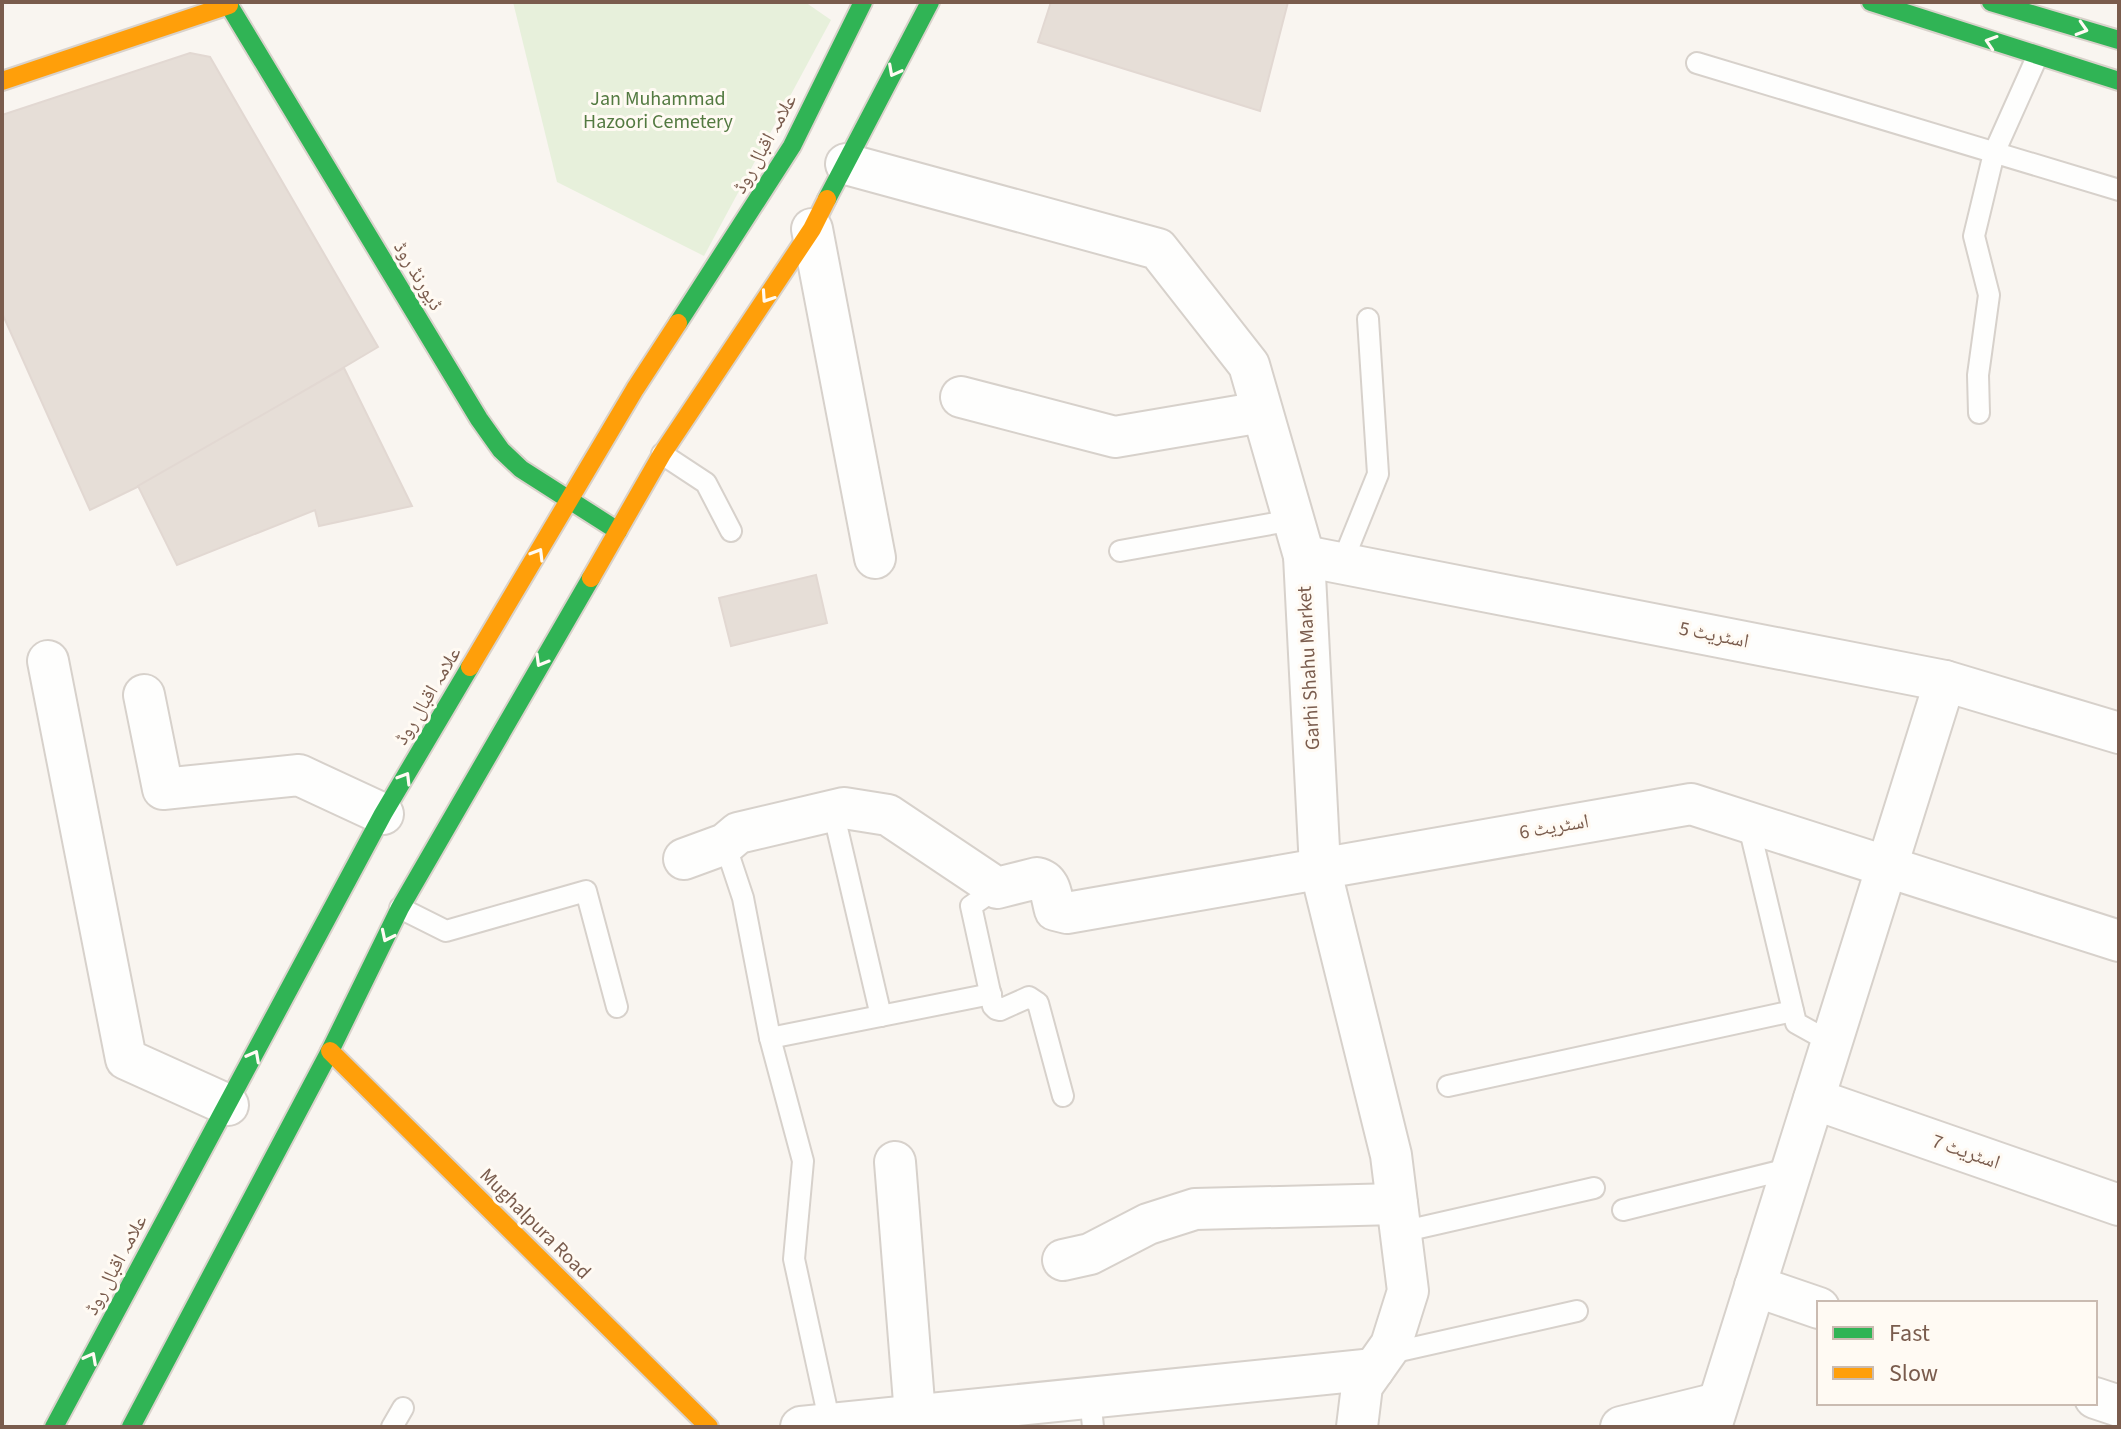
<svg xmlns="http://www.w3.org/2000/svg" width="2121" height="1429" font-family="'Source Sans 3','Noto Naskh Arabic',sans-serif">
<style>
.green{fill:#e7f0db}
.building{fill:#e6ded7;stroke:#e2d8d2;stroke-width:2}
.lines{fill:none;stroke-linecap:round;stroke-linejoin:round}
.lane-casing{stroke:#d7d1cb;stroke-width:24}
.street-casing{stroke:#d7d1cb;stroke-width:44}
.fast-casing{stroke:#d9d2cb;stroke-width:22}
.slow-casing{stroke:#d9d2cb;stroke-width:22}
.lane{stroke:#fefefd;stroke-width:20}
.street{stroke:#fefefd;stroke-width:40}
.fast{stroke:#30b455;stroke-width:18}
.slow{stroke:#ff9f0a;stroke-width:18}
.oneway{stroke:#fffaf3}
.labels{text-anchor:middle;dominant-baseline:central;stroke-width:6;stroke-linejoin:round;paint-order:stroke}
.park-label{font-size:20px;fill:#537a41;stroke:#fffaf3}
.street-label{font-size:20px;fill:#7a5c4d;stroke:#fffaf3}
</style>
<rect width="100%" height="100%" fill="#f9f5f0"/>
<polygon class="green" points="513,2 805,2 831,20 704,256 557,182"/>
<g class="building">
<polygon points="1051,2 1288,2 1260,111 1038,42"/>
<polygon points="190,53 210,57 378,347 166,473 90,510 2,313 2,115"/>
<polygon points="344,368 412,506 319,526 315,510 177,565 138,486"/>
<polygon points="816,575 827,623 731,646 719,598"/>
</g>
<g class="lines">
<g class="lane-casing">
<g id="lane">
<polyline points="1697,63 2119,190"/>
<polyline points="1979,413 1978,375 1989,295 1974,236 1994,153 2037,57"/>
<polyline points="662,454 706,483 731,531"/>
<polyline points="1120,551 1293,520"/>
<polyline points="1342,563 1378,474 1368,319"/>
<polyline points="833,811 881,1016"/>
<polyline points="1748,822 1796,1023 1832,1043"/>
<polyline points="725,844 743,898 770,1038 803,1161 794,1259 830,1424"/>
<polyline points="997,888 971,906 993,1006 996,1009 1000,1010 1029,997 1038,1003 1063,1096"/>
<polyline points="400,908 446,931 586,891 617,1007"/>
<polyline points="770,1038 991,994"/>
<polyline points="1448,1086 1793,1011"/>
<polyline points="1623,1210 1792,1168"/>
<polyline points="1401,1232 1594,1188"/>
<polyline points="1386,1354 1577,1311"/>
<polyline points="1090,1397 1093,1427"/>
<polyline points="392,1427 403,1408"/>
</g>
</g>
<g class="street-casing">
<g id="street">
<polyline points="846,164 1158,249 1249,365 1304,556 1320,868 1391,1155 1408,1291 1391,1345 1362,1386 1357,1427"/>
<polyline points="812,229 875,558"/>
<polyline points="961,397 1115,437 1262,412"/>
<polyline points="1304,556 1945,681 2119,733"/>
<polyline points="48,661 126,1059 228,1105"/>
<polyline points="144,695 163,789 299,775 383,814"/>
<path d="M684 859 725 844 738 833 844 808 888 815 997 888 1037 878C1052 881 1051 897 1055 910L1067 913 1691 804 2119 941"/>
<polyline points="1814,1099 2119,1205"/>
<polyline points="895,1162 915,1415"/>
<polyline points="1063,1260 1090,1254 1148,1224 1195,1209 1397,1204"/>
<polyline points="1755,1286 1819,1308"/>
<polyline points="2095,1398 2119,1406"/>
<polyline points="801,1427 1374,1369"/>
<polyline points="1621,1427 1718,1403"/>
<polyline points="1711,1427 1945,681"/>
</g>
</g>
<g class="fast-casing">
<g id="fast">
<polyline points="227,2 479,419 501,450 521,469 618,531"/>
<polyline points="1871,2 2119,81"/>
<polyline points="1991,2 2119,40"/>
<polyline points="827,199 930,2"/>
<polyline points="678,323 792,146 863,2"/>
<polyline points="54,1427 383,814 470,667"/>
<polyline points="131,1427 330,1051 400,908 591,578"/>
</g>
</g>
<g class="slow-casing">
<g id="slow">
<polyline points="2,81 229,5"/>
<polyline points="591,578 662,454 812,229 827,199"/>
<polyline points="470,667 635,389 678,323"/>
<polyline points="330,1051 709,1427"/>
</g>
</g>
<use href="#lane" class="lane"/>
<use href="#street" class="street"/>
<use href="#fast" class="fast"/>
<use href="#slow" class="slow"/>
</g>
<defs><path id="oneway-chevron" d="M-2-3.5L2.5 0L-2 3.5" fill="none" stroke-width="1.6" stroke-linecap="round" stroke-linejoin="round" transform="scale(2)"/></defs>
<g class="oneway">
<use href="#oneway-chevron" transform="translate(2082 29) rotate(17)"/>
<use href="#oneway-chevron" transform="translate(1991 42) rotate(-162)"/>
<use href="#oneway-chevron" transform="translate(894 71) rotate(118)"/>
<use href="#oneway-chevron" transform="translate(767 297) rotate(124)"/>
<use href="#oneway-chevron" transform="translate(538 554) rotate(-59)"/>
<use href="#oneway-chevron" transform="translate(541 661) rotate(120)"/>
<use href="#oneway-chevron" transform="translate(405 778) rotate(-59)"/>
<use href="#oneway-chevron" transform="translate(387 936) rotate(116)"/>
<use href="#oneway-chevron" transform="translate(254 1056) rotate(-62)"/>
<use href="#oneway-chevron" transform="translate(91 1358) rotate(-62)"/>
</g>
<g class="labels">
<g class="park-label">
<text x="658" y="99">Jan Muhammad<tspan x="658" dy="23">Hazoori Cemetery</tspan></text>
</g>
<g class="street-label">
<text transform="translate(765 144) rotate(-61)">علامہ اقبال روڈ</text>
<text transform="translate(418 276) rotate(59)">ڈیورنڈ روڈ</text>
<text transform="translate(1714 635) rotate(11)">اسٹریٹ 5</text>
<text transform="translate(1309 668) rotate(-93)">Garhi Shahu Market</text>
<text transform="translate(428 696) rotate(-59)">علامہ اقبال روڈ</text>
<text transform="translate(1554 827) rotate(-10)">اسٹریٹ 6</text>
<text transform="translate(1966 1152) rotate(19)">اسٹریٹ 7</text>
<text transform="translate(535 1224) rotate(45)">Mughalpura Road</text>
<text transform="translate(116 1265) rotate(-62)">علامہ اقبال روڈ</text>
</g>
</g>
<rect width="2121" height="1429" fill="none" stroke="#7a5c4d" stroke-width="8"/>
<rect x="1817" y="1301" width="280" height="104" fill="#fffaf3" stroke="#cabbb1" stroke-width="2"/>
<rect x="1833" y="1327" width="40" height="12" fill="#30b455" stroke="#cabbb1" stroke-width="2"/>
<text x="1889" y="1341" font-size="24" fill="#7a5c4d">Fast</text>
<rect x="1833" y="1367" width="40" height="12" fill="#ff9f0a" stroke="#cabbb1" stroke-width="2"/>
<text x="1889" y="1381" font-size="24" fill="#7a5c4d">Slow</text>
</svg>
